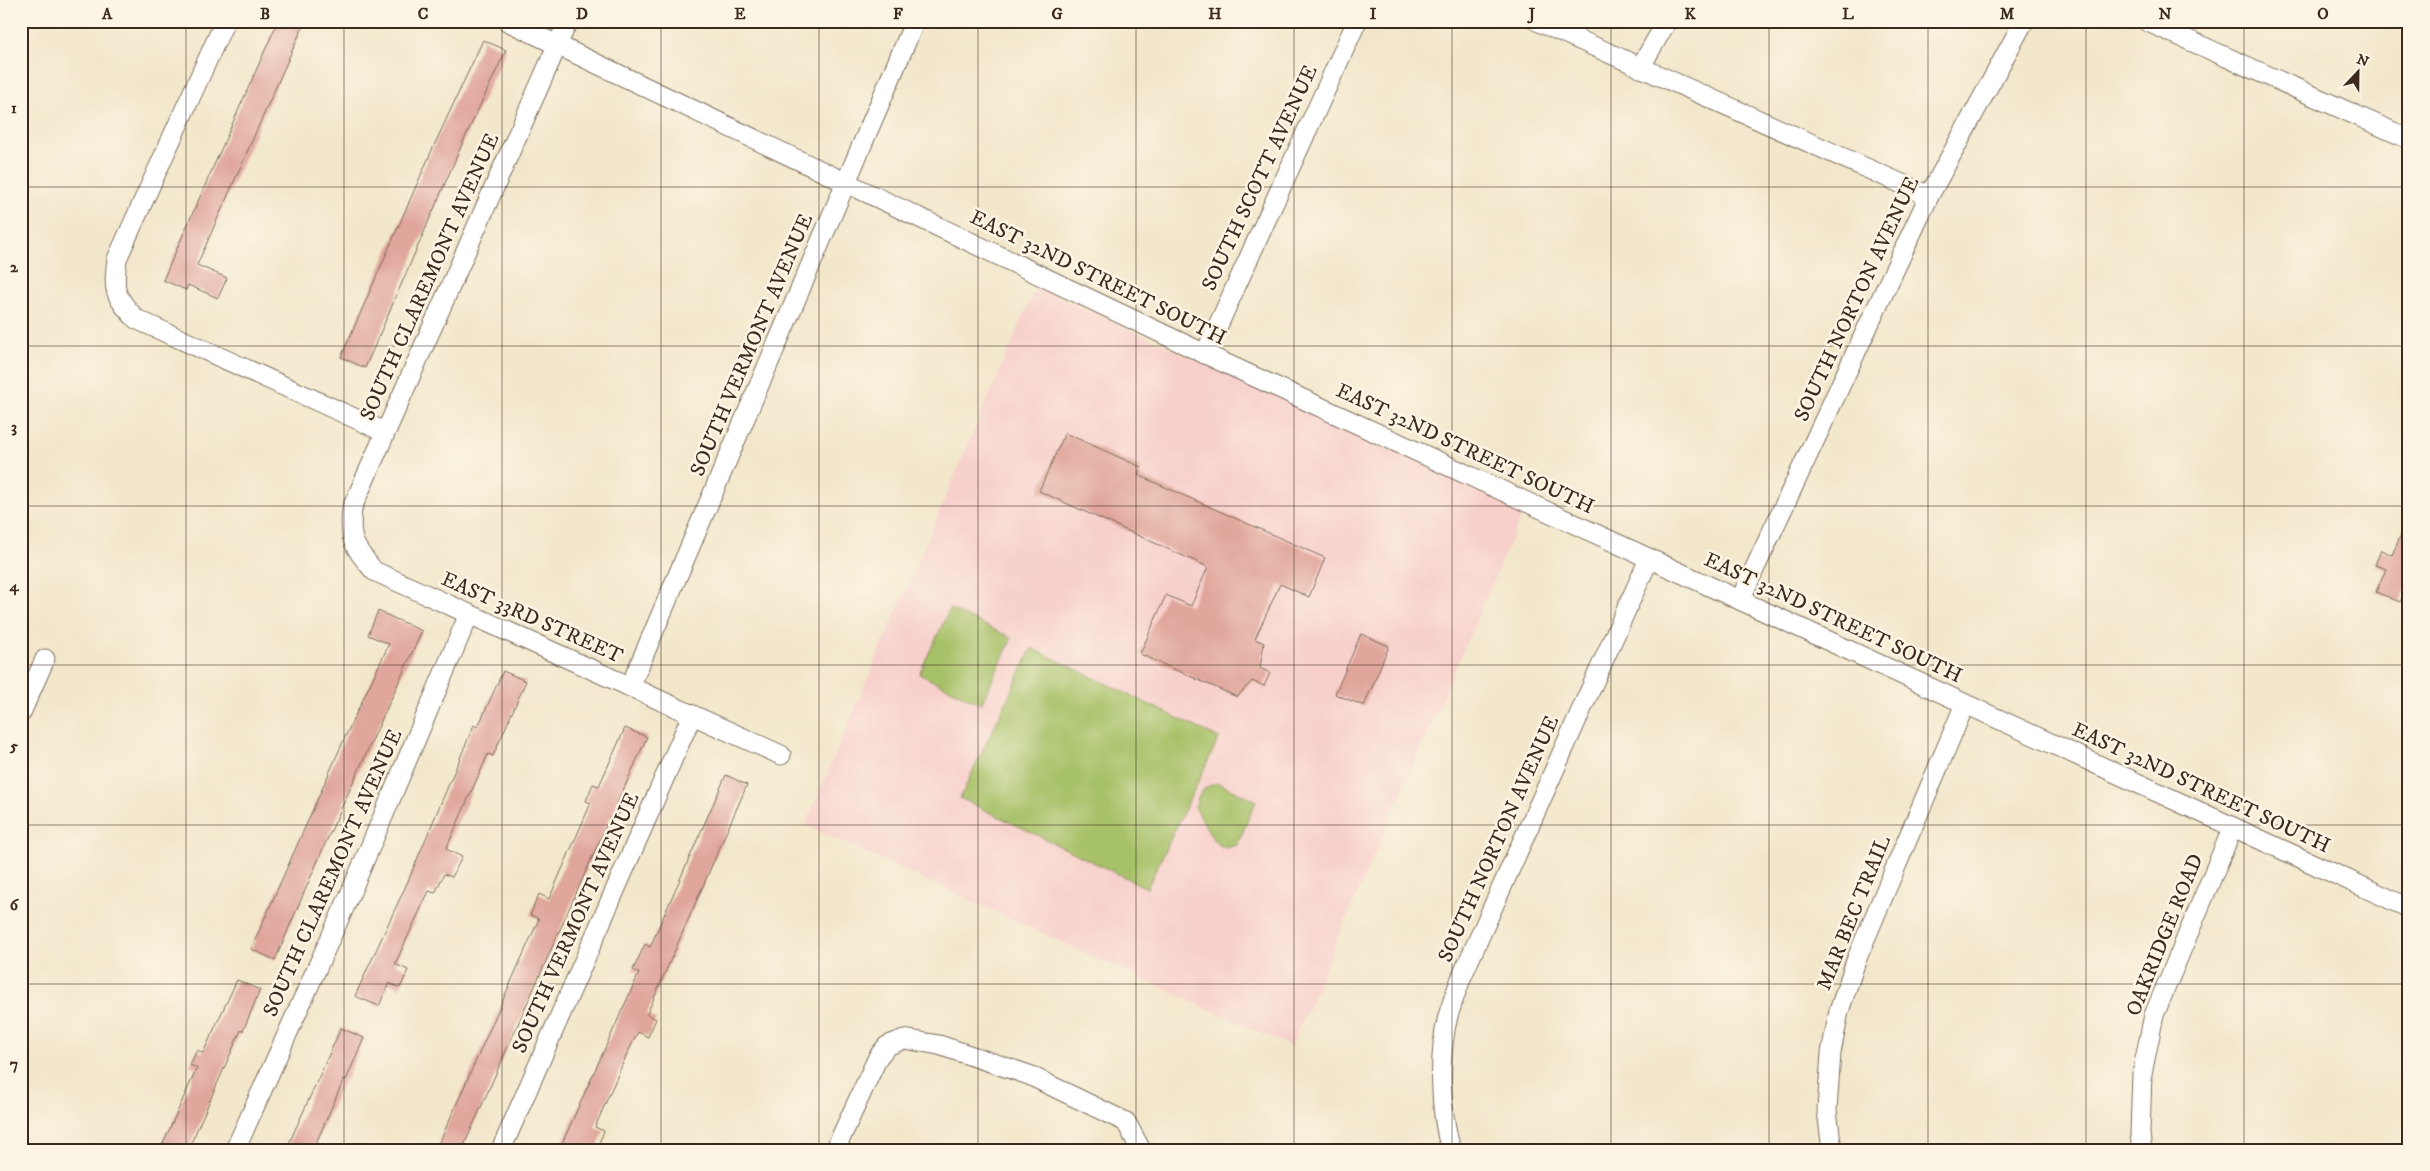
<svg xmlns="http://www.w3.org/2000/svg" width="2430" height="1171" font-family="'IM FELL DW Pica',serif">
<style>
.built{fill:#f7d0cb}
.green{fill:#a7c167;stroke:#717642}
.building{fill:#e0a59b}
.lines{fill:none;stroke-linecap:round;stroke-linejoin:round}
.minor-casing{stroke:#7b6c5b;stroke-width:21}
.minor{stroke:#fff;stroke-width:19}
.grid{fill:none;stroke:#3b2a1e;stroke-width:1;stroke-opacity:0.55}
.labels{text-anchor:middle;dominant-baseline:central;stroke-width:5;stroke-linejoin:round;paint-order:stroke}
.street-label{font-size:21px;fill:#3b2a1e;stroke:#fcf5e5}
.neatline{fill:none;stroke:#3b2a1e;stroke-width:2}
.grid-label{font-size:16px;text-anchor:middle;font-weight:bold;fill:#3b2a1e}
</style>
<rect width="100%" height="100%" fill="#fcf5e5"/>
<filter id="ink" filterUnits="userSpaceOnUse"><feTurbulence type="fractalNoise" baseFrequency=".02" numOctaves="2"/><feDisplacementMap in="SourceGraphic" scale="10" xChannelSelector="R" yChannelSelector="G"/><feConvolveMatrix kernelMatrix="1 2 1 2 8 2 1 2 1" color-interpolation-filters="sRGB"/></filter>
<filter id="wash" filterUnits="userSpaceOnUse"><feTurbulence type="fractalNoise" baseFrequency=".0096" numOctaves="4" result="noise"/><feDisplacementMap in="SourceGraphic" scale="20" xChannelSelector="R" yChannelSelector="G"/><feGaussianBlur stdDeviation="1.12" result="paint"/><feColorMatrix in="noise" values="0 0 0 0 0 0 0 0 0 0 0 0 0 0 0 0 0 1.4 0 .05"/><feComposite in="paint" operator="in"/></filter>
<g filter="url(#wash)">
<rect width="100%" height="100%" fill="#f2e7cb"/>
<polygon class="built" points="1036,286 1524,510 1291,1047 805,825"/>
<g class="green">
<polygon points="950,609 1012,638 981,704 919,674"/>
<polygon points="1032,648 1219,738 1147,888 960,798"/>
<path d="M1218 783 1256 801 1237 845 1224 848 1214 841 1195 807C1199 794 1203 786 1218 783Z"/>
</g>
<g id="blocks">
<g class="building">
<polygon points="278,21 291,21 303,26 197,265 227,278 218,298 188,285 186,290 163,280"/>
<polygon points="483,40 506,50 463,142 365,368 341,357 432,150"/>
<polygon points="1065,433 1141,467 1138,475 1325,558 1309,597 1280,584 1255,639 1264,643 1260,668 1270,673 1264,686 1252,681 1237,697 1140,654 1166,595 1191,606 1208,567 1039,491"/>
<polygon points="2409,517 2409,583 2400,602 2376,592 2386,569 2375,565 2381,550 2392,555"/>
<polygon points="378,611 422,631 325,844 275,960 251,949 346,735 389,644 368,635"/>
<polygon points="1361,634 1389,646 1364,706 1335,694"/>
<polygon points="503,671 526,681 493,756 488,754 446,849 462,857 452,877 444,874 435,893 429,891 395,964 408,970 400,988 389,983 379,1006 355,996 408,881 474,725 477,727 481,720"/>
<polygon points="625,728 647,737 617,804 622,807 616,820 610,817 462,1150 436,1150 539,919 530,915 539,894 549,899 591,803 586,801 593,784 599,786"/>
<polygon points="726,775 747,785 647,1014 656,1019 648,1037 638,1032 627,1054 595,1127 604,1131 597,1148 588,1144 585,1150 559,1150 639,973 633,970 645,944 650,947"/>
<polygon points="237,980 260,990 243,1031 241,1030 188,1150 160,1150 197,1068 190,1065 197,1050 203,1053"/>
<polygon points="341,1028 364,1038 346,1080 344,1079 313,1150 286,1150"/>
</g>
</g>
</g>
<g filter="url(#ink)">
<use href="#blocks" fill-opacity="0" stroke="#7b6c5b" stroke-width="1"/>
<g class="lines">
<g class="minor-casing">
<g id="minor">
<path d="M225 21 117 259C113 292 114 295 136 319L385 432"/>
<polyline points="507,21 1205,354 2409,908"/>
<path d="M568 21 352 508C349 542 353 545 374 571L781 755"/>
<polyline points="1537,21 1929,196"/>
<polyline points="2146,21 2409,139"/>
<polyline points="1640,68 1667,21"/>
<polyline points="1205,354 1357,21"/>
<polyline points="1740,600 1929,196 2024,21"/>
<polyline points="630,687 915,21"/>
<polyline points="21,713 45,659"/>
<polyline points="235,1150 348,899 469,614"/>
<polyline points="501,1150 692,715"/>
<polyline points="835,1150 878,1057 887,1046 904,1039 939,1045 1029,1075 1126,1122 1141,1150"/>
<path d="M1451 1150C1440 1112 1438 1055 1448 1016 1452 1003 1457 989 1462 976L1649 559"/>
<polyline points="1832,1150 1827,1110 1831,1053 1839,1011 1857,958 1965,704"/>
<polyline points="2142,1150 2140,1134 2142,1074 2154,1015 2233,827"/>
</g>
</g>
<use href="#minor" class="minor"/>
</g>
</g>
<path class="grid" d="M186 21V1150M344 21V1150M502 21V1150M661 21V1150M819 21V1150M978 21V1150M1136 21V1150M1294 21V1150M1452 21V1150M1611 21V1150M1769 21V1150M1928 21V1150M2086 21V1150M2244 21V1150M21 187H2409M21 346H2409M21 506H2409M21 665H2409M21 825H2409M21 984H2409"/>
<g class="labels">
<g class="street-label">
<text transform="translate(1260 178) rotate(-65)">SOUTH SCOTT AVENUE</text>
<text transform="translate(430 277) rotate(-66)">SOUTH CLAREMONT AVENUE</text>
<text transform="translate(1098 278) rotate(26)">EAST 32ND STREET SOUTH</text>
<text transform="translate(1857 299) rotate(-65)">SOUTH NORTON AVENUE</text>
<text transform="translate(752 345) rotate(-67)">SOUTH VERMONT AVENUE</text>
<text transform="translate(1465 449) rotate(25)">EAST 32ND STREET SOUTH</text>
<text transform="translate(532 618) rotate(24)">EAST 33RD STREET</text>
<text transform="translate(1833 618) rotate(25)">EAST 32ND STREET SOUTH</text>
<text transform="translate(2201 788) rotate(25)">EAST 32ND STREET SOUTH</text>
<text transform="translate(1499 839) rotate(-66)">SOUTH NORTON AVENUE</text>
<text transform="translate(333 873) rotate(-66)">SOUTH CLAREMONT AVENUE</text>
<text transform="translate(1854 913) rotate(-68)">MAR BEC TRAIL</text>
<text transform="translate(576 923) rotate(-66)">SOUTH VERMONT AVENUE</text>
<text transform="translate(2165 935) rotate(-68)">OAKRIDGE ROAD</text>
</g>
</g>
<rect width="2430" height="1171" fill="none" stroke="#fcf5e5" stroke-width="55"/>
<g transform="translate(2358 72) rotate(22)" stroke="#fcf5e5" stroke-width="4" paint-order="stroke">
<path d="M0-4L9 19L0 12L-9 19Z" fill="#3b2a1e"/>
<text y="-8" font-size="14" font-weight="bold" text-anchor="middle" fill="#3b2a1e">N</text>
</g>
<rect x="28" y="28" width="2374" height="1116" class="neatline"/>
<g class="grid-label">
<text x="107" y="19">A</text>
<text x="265" y="19">B</text>
<text x="423" y="19">C</text>
<text x="582" y="19">D</text>
<text x="740" y="19">E</text>
<text x="898" y="19">F</text>
<text x="1057" y="19">G</text>
<text x="1215" y="19">H</text>
<text x="1373" y="19">I</text>
<text x="1532" y="19">J</text>
<text x="1690" y="19">K</text>
<text x="1848" y="19">L</text>
<text x="2007" y="19">M</text>
<text x="2165" y="19">N</text>
<text x="2323" y="19">O</text>
<text x="14" y="113">1</text>
<text x="14" y="272">2</text>
<text x="14" y="432">3</text>
<text x="14" y="591">4</text>
<text x="14" y="751">5</text>
<text x="14" y="910">6</text>
<text x="14" y="1069">7</text>
</g>
</svg>
